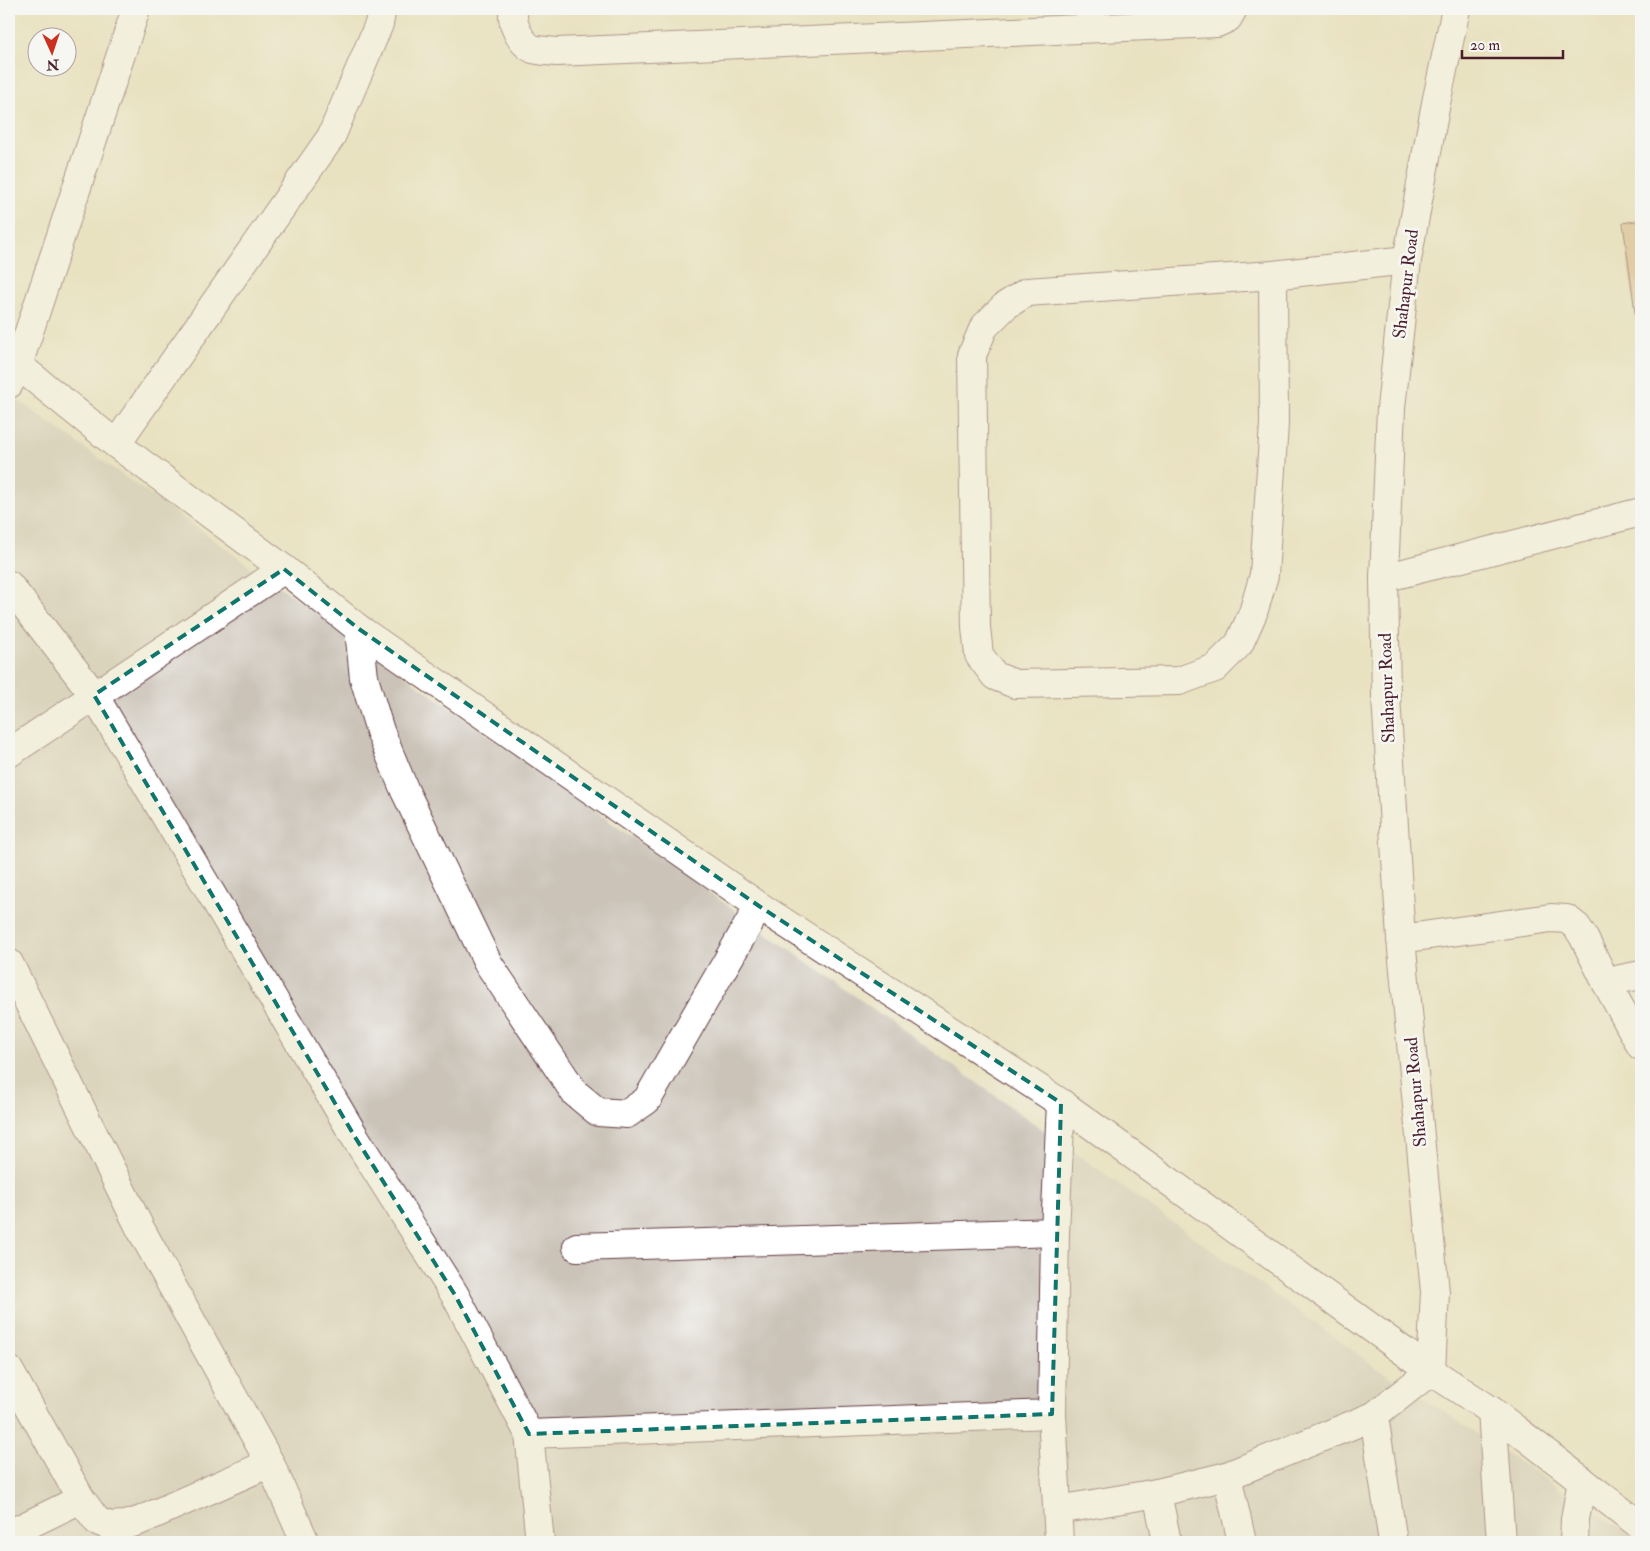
<svg xmlns="http://www.w3.org/2000/svg" width="1650" height="1551" font-family="'IM FELL Double Pica',serif">
<style>
.industrial{fill:#cbc3b8}
.building{fill:#d6b283}
.lines{fill:none;stroke-linecap:round;stroke-linejoin:round}
.minor-casing{stroke:#623c42;stroke-width:30}
.major-casing{stroke:#623c42;stroke-width:30}
.minor{stroke:#fff;stroke-width:28}
.major{stroke:#fff;stroke-width:28}
.marked{fill:none;stroke:#0f766e;stroke-width:4;stroke-dasharray:10 6;stroke-linejoin:round}
.labels{text-anchor:middle;dominant-baseline:central;stroke-width:5;stroke-linejoin:round;paint-order:stroke}
.street-label{font-size:18px;fill:#4a1f2b;stroke:#f6f6f2}
</style>
<rect width="100%" height="100%" fill="#f6f6f2"/>
<filter id="ink" filterUnits="userSpaceOnUse"><feTurbulence type="fractalNoise" baseFrequency=".02" numOctaves="2"/><feDisplacementMap in="SourceGraphic" scale="10" xChannelSelector="R" yChannelSelector="G"/><feConvolveMatrix kernelMatrix="1 2 1 2 8 2 1 2 1" color-interpolation-filters="sRGB"/></filter>
<filter id="wash" filterUnits="userSpaceOnUse"><feTurbulence type="fractalNoise" baseFrequency=".0096" numOctaves="4" result="noise"/><feDisplacementMap in="SourceGraphic" scale="20" xChannelSelector="R" yChannelSelector="G"/><feGaussianBlur stdDeviation="1.12" result="paint"/><feColorMatrix in="noise" values="0 0 0 0 0 0 0 0 0 0 0 0 0 0 0 0 0 1.4 0 .05"/><feComposite in="paint" operator="in"/></filter>
<g filter="url(#wash)">
<rect width="100%" height="100%" fill="#e9e2c1"/>
<polygon class="industrial" points="9,394 1379,1369 1641,1542 9,1542"/>
<g id="blocks">
<polygon class="building" points="1641,220 1641,349 1640,349 1623,223"/>
</g>
</g>
<g filter="url(#ink)">
<use href="#blocks" fill-opacity="0" stroke="#623c42" stroke-width="1"/>
<g class="lines">
<g class="minor-casing">
<g id="minor">
<path d="M514 9C510 22 520 43 533 49 540 51 549 51 557 52L1217 23 1228 18 1233 9"/>
<polyline points="1273,275 1274,424 1264,575 1253,613 1239,644 1215,668 1179,681 1015,684 995,676 979,655 976,627 972,355 984,327 1005,306 1027,292 1273,275 1407,260"/>
<polyline points="9,384 18,365 136,9"/>
<polyline points="116,444 331,137 379,24 382,9"/>
<polyline points="1384,578 1641,512"/>
<polyline points="9,585 94,695 355,1137 455,1295 529,1434 540,1542"/>
<polyline points="359,629 364,678 380,731 405,791 488,963 575,1093 598,1112 627,1114 647,1100 759,906"/>
<polyline points="9,753 284,569"/>
<polyline points="1401,939 1551,918 1567,919 1577,927 1583,936 1606,982 1641,1046"/>
<polyline points="9,963 140,1228 270,1463 305,1542"/>
<polyline points="1606,982 1641,975"/>
<polyline points="577,1247 1055,1232"/>
<polyline points="9,1370 81,1499 97,1521 110,1526 125,1525 139,1521 270,1463"/>
<polyline points="1492,1411 1501,1542"/>
<polyline points="1374,1416 1393,1542"/>
<polyline points="529,1434 1052,1414"/>
<polyline points="1227,1476 1242,1542"/>
<polyline points="1157,1493 1167,1542"/>
<polyline points="1058,1510 1157,1493 1227,1476 1374,1416 1431,1371"/>
<polyline points="9,1534 81,1499"/>
<polyline points="1059,1542 1052,1414 1055,1232 1061,1103"/>
<polyline points="1574,1542 1575,1519 1582,1480"/>
</g>
</g>
<g class="major-casing">
<g id="major">
<polyline points="9,358 116,444 284,569 359,629 759,906 1061,1103 1431,1371 1492,1411 1641,1526"/>
<polyline points="1431,1371 1435,1292 1401,939 1386,697 1384,578 1391,408 1407,260 1436,103 1456,9"/>
</g>
</g>
<use href="#minor" class="minor"/>
<use href="#major" class="major"/>
</g>
</g>
<path d="M0 0H1650V1551H0ZM284 569 359 629 759 906 1061 1103 1052 1414 529 1434 455 1295 355 1137 94 695Z" fill="#e9e2c1" fill-opacity=".55" fill-rule="evenodd"/>
<path class="marked" d="M284 569 359 629 759 906 1061 1103 1052 1414 529 1434 455 1295 355 1137 94 695Z"/>
<g class="labels">
<g class="street-label">
<text transform="translate(1406 284) rotate(-83)">Shahapur Road</text>
<text transform="translate(1387 688) rotate(-92)">Shahapur Road</text>
<text transform="translate(1416 1092) rotate(-95)">Shahapur Road</text>
</g>
</g>
<rect width="1650" height="1551" fill="none" stroke="#f6f6f2" stroke-width="30"/>
<g transform="translate(52 52) rotate(177)"><circle r="24" fill="#f6f6f2" stroke="#b1a0a2"/>
<path d="M0-4L9 19L0 12L-9 19Z" fill="#c8321e"/>
<text y="-8" font-size="14" font-weight="bold" text-anchor="middle" fill="#4a1f2b">N</text>
</g>
<path d="M1462 50v8h101v-8" fill="none" stroke="#4a1f2b" stroke-width="2.5"/>
<text x="1470" y="50" font-size="15" fill="#4a1f2b" stroke="#f6f6f2" stroke-width="4" paint-order="stroke">20 m</text>
</svg>
